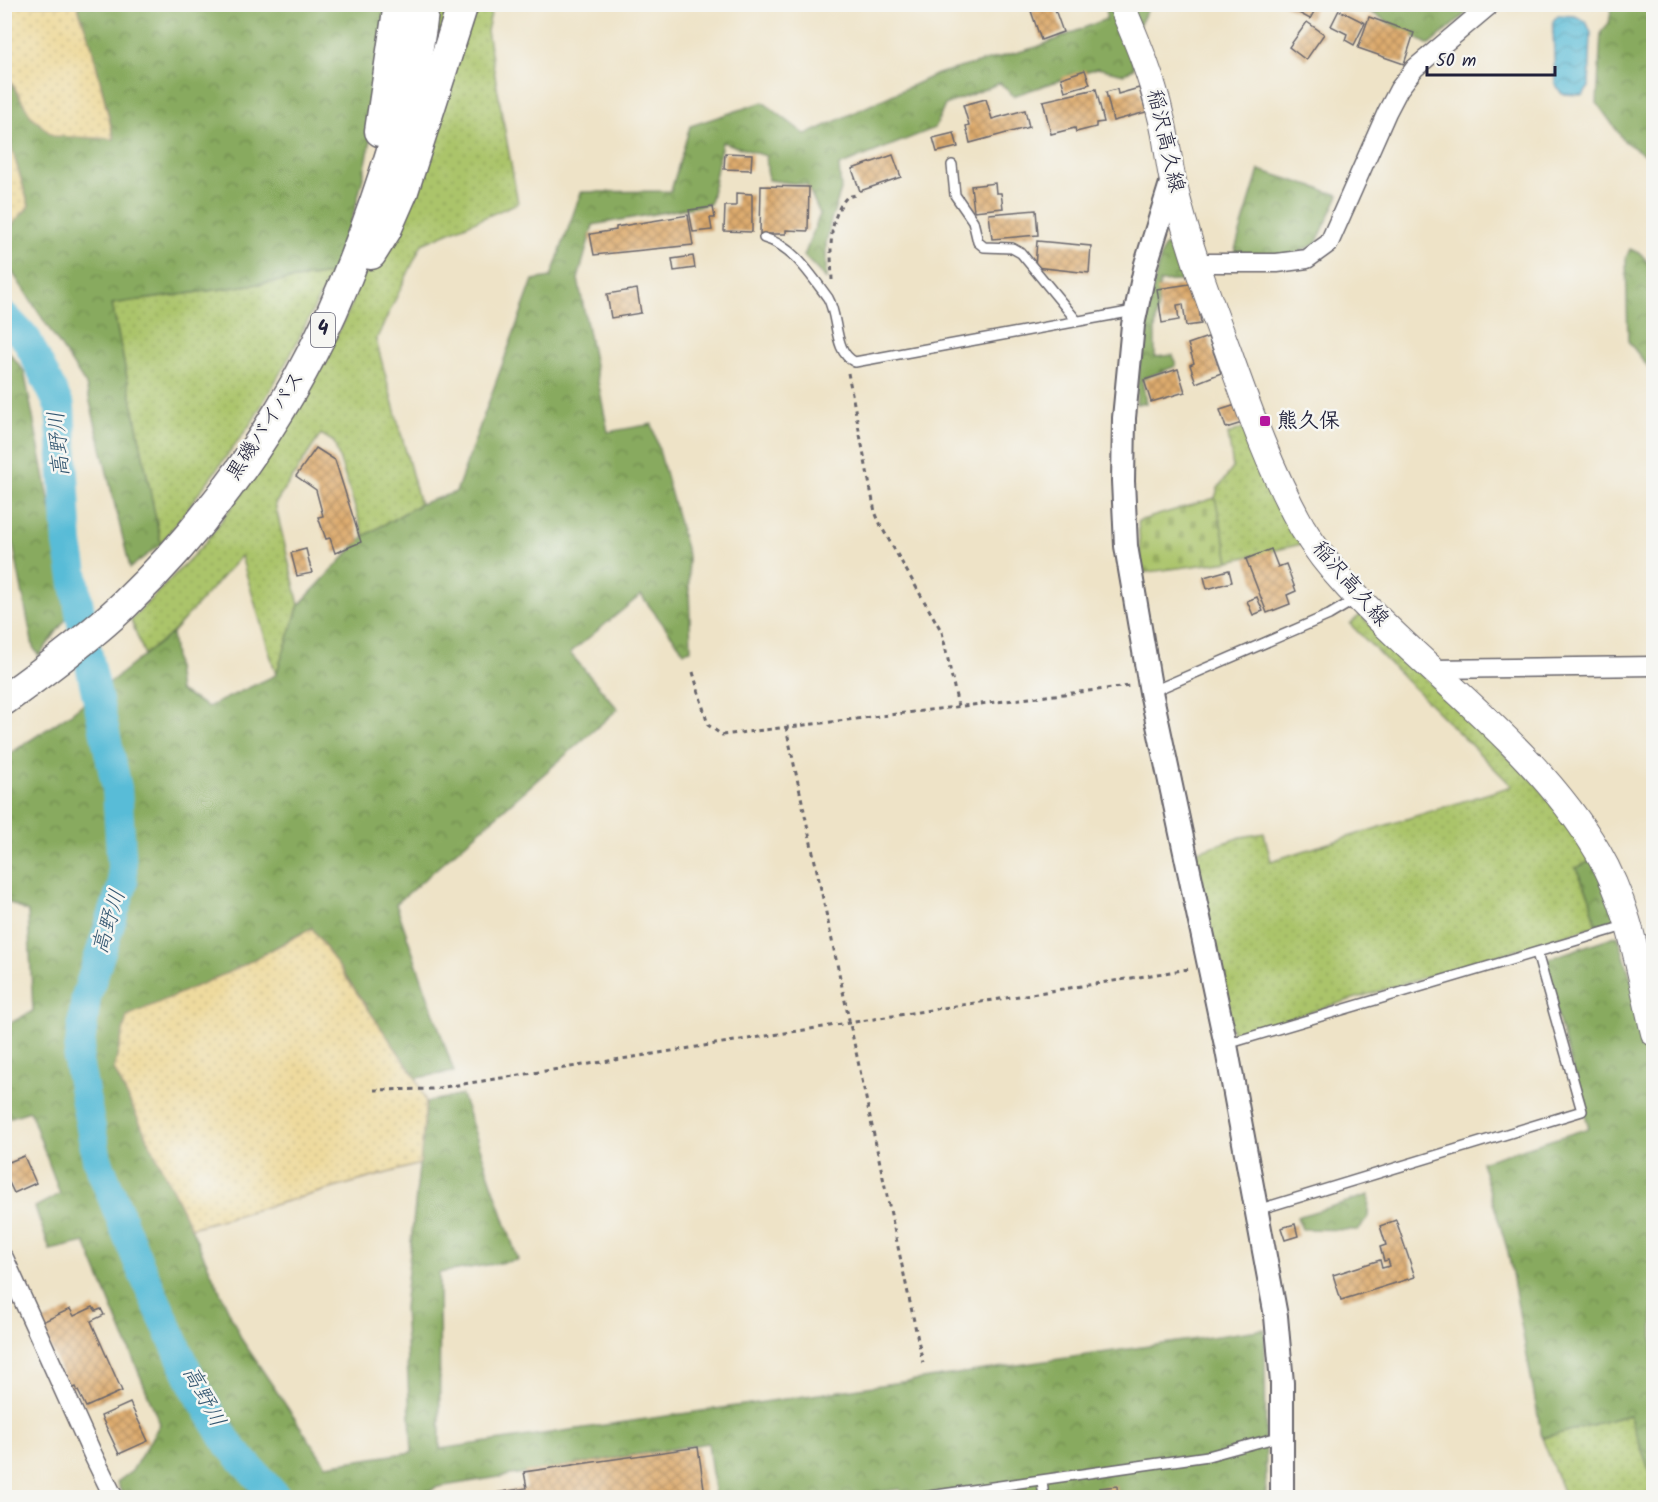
<svg xmlns="http://www.w3.org/2000/svg" width="1658" height="1502" font-family="Kalam,'Klee One',sans-serif">
<style>
.grass{fill:url(#grass-dots);stroke:#667352;stroke-width:1.5}
.forest{fill:url(#forest-crowns);stroke:#55664c;stroke-width:1.5}
.sand{fill:url(#sand-dots);stroke:#887e6c;stroke-width:1.5}
.cemetery{fill:url(#cemetery-stones);stroke:#667352;stroke-width:1.5}
.water{fill:url(#water-waves);stroke:#3e6f89;stroke-width:1.5}
.lines{fill:none;stroke-linecap:round;stroke-linejoin:round}
.river{stroke:#59bcd7;stroke-width:30}
.building{fill:url(#building-cross-hatch)}
.service-casing{stroke:#69666c;stroke-width:12}
.minor-casing{stroke:#69666c;stroke-width:21}
.tertiary-casing{stroke:#69666c;stroke-width:26}
.secondary-casing{stroke:#69666c;stroke-width:28}
.trunk-casing{stroke:#69666c;stroke-width:33}
.path{stroke:#69666c;stroke-width:3;stroke-dasharray:4.5 4.5;stroke-linecap:butt}
.service{stroke:#fff;stroke-width:9}
.minor{stroke:#fff;stroke-width:18}
.tertiary{stroke:#fff;stroke-width:22}
.secondary{stroke:#fff;stroke-width:26}
.trunk{stroke:#fff;stroke-width:30}
.poi-dot{fill:#b5179e;stroke:#f6f6f2;stroke-width:2}
.labels{text-anchor:middle;dominant-baseline:central;stroke-width:5;stroke-linejoin:round;paint-order:stroke}
.shield{fill:#f6f6f2;stroke:#626272;stroke-width:1.5}
.shield-label{font-size:20px;font-weight:bold;fill:#22223b}
.street-label{font-size:21px;fill:#22223b;stroke:#f6f6f2}
.poi-label{font-size:21px;font-weight:bold;fill:#22223b;stroke:#f6f6f2;text-anchor:start}
.water-label{font-size:22px;font-style:italic;fill:#355872;stroke:#f6f6f2}
</style>
<defs>
<pattern id="grass-dots" width="8" height="8" patternUnits="userSpaceOnUse" patternTransform="scale(1.5)"><rect width="8" height="8" fill="#abc46a"/><path d="M2 2h.1M6 6h.1" fill="none" stroke="#93a85d" stroke-width="1.8" stroke-linecap="round"/></pattern>
<pattern id="forest-crowns" width="20" height="18" patternUnits="userSpaceOnUse" patternTransform="scale(1.5)"><rect width="20" height="18" fill="#88aa5e"/><path d="M2 6a3 3 0 1 1 6 0M12 15a3 3 0 1 1 6 0" fill="none" stroke="#6f8a4f"/></pattern>
<pattern id="sand-dots" width="8" height="8" patternUnits="userSpaceOnUse" patternTransform="scale(1.5)"><rect width="8" height="8" fill="#eeda9e"/><path d="M2 2h.1M6 6h.1" fill="none" stroke="#ccbb89" stroke-width="1.8" stroke-linecap="round"/></pattern>
<pattern id="cemetery-stones" width="16" height="16" patternUnits="userSpaceOnUse" patternTransform="scale(1.5)"><rect width="16" height="16" fill="#abc46a"/><path d="M2 7V4a2 2 0 0 1 4 0v3zM10 15v-3a2 2 0 0 1 4 0v3z" fill="#93a85d"/></pattern>
<pattern id="water-waves" width="16" height="10" patternUnits="userSpaceOnUse" patternTransform="scale(1.5)"><rect width="16" height="10" fill="#59bcd7"/><path d="M0 5q4-4 8 0t8 0" fill="none" stroke="#4998b0"/></pattern>
<pattern id="building-cross-hatch" width="8" height="8" patternUnits="userSpaceOnUse" patternTransform="scale(1.5)"><rect width="8" height="8" fill="#ddab6d"/><path d="M0 0l8 8M0 8l8-8" fill="none" stroke="#b38b5b"/></pattern>
</defs>
<rect width="100%" height="100%" fill="#f6f6f2"/>
<filter id="ink" filterUnits="userSpaceOnUse"><feTurbulence type="fractalNoise" baseFrequency=".0167" numOctaves="2"/><feDisplacementMap in="SourceGraphic" scale="12" xChannelSelector="R" yChannelSelector="G"/><feConvolveMatrix kernelMatrix="1 2 1 2 8 2 1 2 1" color-interpolation-filters="sRGB"/></filter>
<filter id="wash" filterUnits="userSpaceOnUse"><feTurbulence type="fractalNoise" baseFrequency=".008" numOctaves="4" result="noise"/><feDisplacementMap in="SourceGraphic" scale="24" xChannelSelector="R" yChannelSelector="G"/><feGaussianBlur stdDeviation="1.35" result="paint"/><feColorMatrix in="noise" values="0 0 0 0 0 0 0 0 0 0 0 0 0 0 0 0 0 1.4 0 .05"/><feComposite in="paint" operator="in"/></filter>
<g filter="url(#wash)">
<rect width="100%" height="100%" fill="#eee3c7"/>
<g class="grass">
<polygon points="435,5 493,5 487,31 518,203 422,244 376,340 420,504 364,536 334,442 321,434 275,504 299,605 276,675 241,556 172,633 145,656 131,620 204,544 269,457 318,374 352,304"/>
<polygon points="331,274 291,354 252,422 161,544 112,304"/>
<polygon points="1248,426 1302,544 1229,561 1215,498 1218,488 1233,468 1228,434"/>
<polygon points="1360,615 1536,784 1593,860 1576,868 1590,898 1596,926 1283,1020 1232,1034 1195,852 1241,837 1264,833 1271,861 1512,786 1350,624"/>
<polygon points="1629,1415 1653,1480 1653,1497 1565,1497 1542,1438"/>
</g>
<g class="forest">
<path d="M77 5H391C382 72 374 139 356 205 349 229 343 251 331 274L112 304 161 544 130 568 86 385 5 261V233L29 205 5 126 4 72 114 138 92 47Z"/>
<polygon points="1107,5 1150,5 1129,45 1134,68 1124,74 1097,68 1013,96 1000,83 945,105 935,128 839,166 841,190 831,220 826,244 826,279 804,256 820,214 807,185 768,180 766,156 722,142 710,204 593,225 578,279 608,432 652,424 688,556 691,650 684,652 641,595 570,653 618,709 396,904 454,1072 416,1078 311,928 234,970 114,1069 191,1228 242,1340 326,1465 412,1452 404,1308 426,1102 462,1095 518,1260 439,1273 440,1449 1265,1329 1266,1497 1152,1498 1151,1496 1132,1498 902,1498 900,1489 838,1498 715,1497 708,1443 438,1487 417,1497 199,1498 197,1493 185,1497 123,1497 117,1482 132,1471 160,1424 85,1242 50,1250 35,1207 60,1194 30,1111 5,1119 5,1026 33,1011 28,912 5,900 5,757 70,714 172,633 179,691 208,707 276,675 299,605 364,536 420,504 456,492 533,280 551,277 581,192 671,191 690,126 763,102 806,135 937,74 1037,47 1106,19"/>
<polygon points="1358,5 1476,5 1429,45"/>
<polygon points="1612,5 1653,5 1653,160 1625,142 1597,103 1601,32 1609,23"/>
<polygon points="1259,170 1339,195 1316,244 1293,255 1234,253"/>
<path d="M1164 246H1182L1194 280 1160 282 1155 332V357L1173 355 1176 366 1142 379 1146 403 1136 404C1139 351 1149 296 1164 246Z"/>
<polygon points="1630,249 1641,254 1649,264 1653,264 1653,373 1628,341 1626,258"/>
<polygon points="4,346 24,371 71,612 39,656 33,647 5,503"/>
<polygon points="1593,860 1617,918 1596,926 1590,898 1576,868"/>
<polygon points="1618,935 1639,1006 1653,1070 1653,1480 1629,1415 1542,1438 1508,1252 1481,1162 1589,1128 1542,961"/>
<polygon points="1369,1195 1368,1218 1358,1230 1302,1229 1297,1217"/>
</g>
<g class="sand">
<polygon points="4,5 77,5 92,47 114,139 53,136 31,116 5,72"/>
<polygon points="5,126 29,206 5,233 4,233"/>
<polygon points="312,928 416,1078 426,1102 420,1164 191,1228 114,1069 127,1016 234,970"/>
</g>
<polygon class="cemetery" points="1215,498 1229,561 1142,573 1138,521"/>
<polygon class="water" points="1558,15 1575,16 1586,21 1591,33 1589,87 1583,95 1562,94 1555,84 1553,28 1553,21"/>
<g class="lines">
<polyline class="river" points="4,316 27,340 60,407 68,544 86,646 117,788 123,884 86,997 78,1061 97,1159 139,1264 194,1386 229,1445 277,1498"/>
</g>
<g id="blocks">
<g class="building">
<polygon points="1051,4 1053,4 1063,32 1041,40 1031,11"/>
<polygon points="1282,4 1318,4 1310,19"/>
<polygon points="1339,10 1365,23 1354,45 1345,40 1347,34 1331,26"/>
<polygon points="1369,17 1414,33 1404,64 1358,48"/>
<polygon points="1307,22 1324,34 1306,60 1289,47"/>
<polygon points="1085,70 1090,84 1065,91 1061,78"/>
<polygon points="1139,88 1146,112 1113,121 1106,92 1117,89 1118,94"/>
<polygon points="1096,89 1104,122 1096,123 1096,127 1076,132 1075,128 1051,134 1043,101"/>
<polygon points="986,99 992,119 1025,110 1029,127 970,143 966,126 969,125 963,105"/>
<polygon points="954,133 958,147 937,152 933,138"/>
<polygon points="725,153 752,154 751,170 724,169"/>
<polygon points="893,155 901,177 860,191 852,169"/>
<polygon points="995,183 996,193 1001,193 1003,208 974,211 971,186"/>
<polygon points="761,186 809,187 808,231 786,230 786,234 760,234"/>
<polygon points="736,193 752,194 752,232 724,231 725,206 736,206"/>
<polygon points="713,207 715,218 710,218 712,230 693,232 689,210"/>
<polygon points="1036,210 1038,235 992,239 989,214"/>
<polygon points="688,215 693,245 594,255 590,234 616,230 616,227"/>
<polygon points="1037,241 1091,246 1089,273 1035,267"/>
<polygon points="693,256 695,268 674,271 672,259"/>
<polygon points="1196,283 1201,324 1186,326 1183,304 1177,305 1179,320 1162,323 1157,289"/>
<polygon points="637,289 641,313 611,318 607,294"/>
<polygon points="1208,337 1221,373 1196,383 1190,365 1194,363 1188,344"/>
<polygon points="1178,369 1185,392 1151,402 1144,380"/>
<polygon points="1236,405 1242,423 1226,428 1220,410"/>
<polygon points="316,448 335,460 361,542 335,553 330,538 326,539 318,517 323,516 316,490 296,476"/>
<polygon points="306,549 312,573 297,576 291,553"/>
<polygon points="1271,549 1278,567 1286,564 1296,591 1287,595 1290,604 1267,613 1246,559"/>
<polygon points="1229,570 1232,582 1207,589 1204,577"/>
<polygon points="1257,597 1263,611 1253,615 1247,601"/>
<polygon points="24,1156 36,1183 14,1193 4,1172 4,1164"/>
<polygon points="1396,1220 1415,1277 1341,1300 1333,1275 1380,1260 1382,1268 1390,1266 1388,1260 1384,1261 1380,1247 1386,1245 1380,1226"/>
<polygon points="1295,1224 1298,1236 1285,1240 1281,1228"/>
<polygon points="93,1307 96,1311 101,1309 104,1315 91,1321 122,1391 86,1407 76,1387 69,1390 40,1323 70,1309 74,1316"/>
<polygon points="130,1403 148,1441 119,1454 101,1416"/>
<polygon points="698,1447 705,1495 685,1498 483,1498 482,1495 527,1488 524,1472"/>
<polygon points="1117,1486 1118,1498 1101,1498 1099,1488"/>
</g>
</g>
</g>
<g filter="url(#ink)">
<use href="#blocks" fill-opacity="0" stroke="#69666c" stroke-width="1.5"/>
<g class="lines">
<g class="service-casing">
<g id="service">
<polyline points="952,165 955,195 973,221 978,242 984,247 1012,248 1021,253 1077,321"/>
<path d="M764 238C792 245 811 275 828 298 839 317 833 352 855 362L1134 311"/>
<polyline points="1151,692 1329,615 1356,599"/>
<polyline points="1227,1044 1628,925"/>
<polyline points="1257,1210 1582,1111 1537,953"/>
<polyline points="1042,1481 1044,1498"/>
<polyline points="915,1498 1208,1456 1282,1436"/>
</g>
</g>
<g class="minor-casing">
<g id="minor">
<polyline points="1196,263 1277,263 1307,259 1329,243 1387,112 1399,89 1415,68 1491,4"/>
<polyline points="1431,669 1654,666"/>
<polyline points="4,1258 93,1455 114,1498"/>
</g>
</g>
<g class="tertiary-casing">
<polyline id="tertiary" points="1172,180 1146,264 1133,325 1124,418 1123,481 1126,546 1151,692 1226,1045 1276,1316 1282,1383 1282,1498"/>
</g>
<g class="secondary-casing">
<path id="secondary" d="M1121 4C1137 41 1152 77 1161 117 1167 138 1168 160 1173 181 1186 239 1207 295 1228 351 1249 410 1271 472 1302 527 1329 572 1366 607 1404 643 1472 707 1550 770 1598 852 1631 908 1639 971 1654 1033"/>
</g>
<g class="trunk-casing">
<g id="trunk">
<polyline points="380,131 399,4"/>
<polyline points="371,254 386,230 403,191 463,4"/>
<path d="M4 700C46 670 88 639 125 604 210 522 283 420 332 312 348 276 362 240 375 202 397 138 417 72 424 4"/>
</g>
</g>
<g class="path">
<path d="M832 280C831 253 827 219 847 197L859 194"/>
<polyline points="848,373 875,512 882,528 942,632 958,706"/>
<polyline points="693,672 708,725 722,735 1130,686"/>
<polyline points="786,727 923,1363"/>
<polyline points="374,1090 432,1089 1189,969"/>
</g>
<use href="#service" class="service"/>
<use href="#minor" class="minor"/>
<use href="#tertiary" class="tertiary"/>
<use href="#secondary" class="secondary"/>
<use href="#trunk" class="trunk"/>
</g>
</g>
<rect class="poi-dot" x="1259" y="415" width="12" height="12" rx="3"/>
<g class="labels">
<rect class="shield" x="311" y="313" width="24" height="34" rx="4.5"/>
<g class="shield-label">
<text x="323" y="330">4</text>
</g>
<g class="street-label">
<text transform="translate(1165 141) rotate(77)">稲沢高久線</text>
<text transform="translate(266 426) rotate(-57)">黒磯バイパス</text>
<text transform="translate(1350 584) rotate(49)">稲沢高久線</text>
</g>
<g class="poi-label">
<text x="1277" y="421">熊久保</text>
</g>
<g class="water-label">
<text transform="translate(60 444) rotate(-95)">高野川</text>
<text transform="translate(110 922) rotate(-73)">高野川</text>
<text transform="translate(203 1397) rotate(62)">高野川</text>
</g>
</g>
<rect width="1658" height="1502" fill="none" stroke="#f6f6f2" stroke-width="24"/>
<path d="M1427 66v9h128v-9" fill="none" stroke="#22223b" stroke-width="3"/>
<text x="1436" y="66" font-size="18" fill="#22223b" stroke="#f6f6f2" stroke-width="4.5" paint-order="stroke">50 m</text>
</svg>
